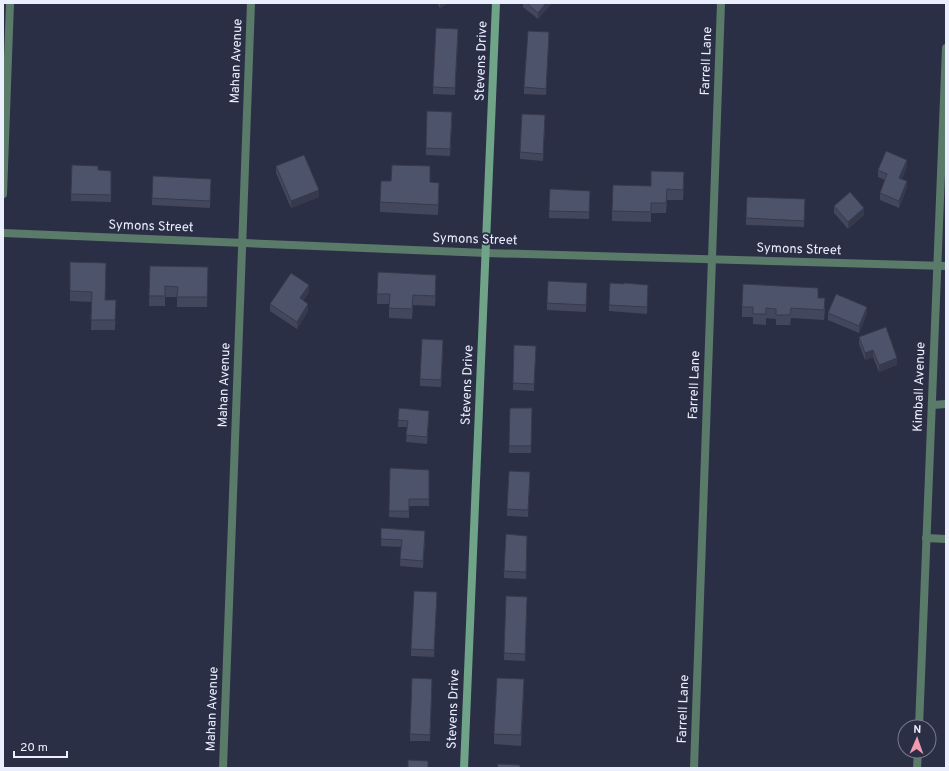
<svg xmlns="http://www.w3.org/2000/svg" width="949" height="771" font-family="Overpass,sans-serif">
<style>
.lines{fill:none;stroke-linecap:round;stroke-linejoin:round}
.service{stroke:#5a7b6a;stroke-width:8}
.minor{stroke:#5a7b6a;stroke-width:8}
.secondary{stroke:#6fa489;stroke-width:8}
.wall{fill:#43475d}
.shaded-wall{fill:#373a4c}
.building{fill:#4e536c;stroke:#373a4c}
.labels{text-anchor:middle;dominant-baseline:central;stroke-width:4;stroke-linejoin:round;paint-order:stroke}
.street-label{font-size:13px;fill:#ebeefd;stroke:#2b2f46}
</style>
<rect width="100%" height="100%" fill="#2b2f46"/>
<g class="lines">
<g class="service">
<polyline points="932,405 946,404"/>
<polyline points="926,538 946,539"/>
</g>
<g class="minor">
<polyline points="3,194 10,3"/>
<polyline points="3,233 486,253 946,266"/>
<polyline points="919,727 946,48"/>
<polyline points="223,768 251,3"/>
<polyline points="694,768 721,3"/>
<polyline points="917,768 918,751"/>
</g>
<polyline class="secondary" points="464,768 496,3"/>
</g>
<g class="wall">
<polygon points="437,3 448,3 440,8"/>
<polygon points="523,3 552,3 538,19 523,7"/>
<polygon points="458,36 455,95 433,94 433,87"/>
<polygon points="549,39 546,95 524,94 524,87"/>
<polygon points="452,119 450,156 426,155 426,148"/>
<polygon points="545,122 543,161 520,159 520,152"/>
<polygon points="72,165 98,170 111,171 111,202 71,201"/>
<polygon points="276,166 319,197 291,208 276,173"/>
<polygon points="907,166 902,179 907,187 899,208 880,200 880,193 885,180 878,177 878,170"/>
<polygon points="430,182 439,193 438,215 380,212 380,202"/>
<polygon points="684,182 683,200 667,200 666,213 651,213 651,222 612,221 612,211 651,186"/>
<polygon points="211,186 210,208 152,205 152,198"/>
<polygon points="590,198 589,219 549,218 549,211"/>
<polygon points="805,206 804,227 746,225 746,218"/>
<polygon points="834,206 864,215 848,229 834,213"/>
<polygon points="70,262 106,300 116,300 115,330 91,330 92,302 70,301"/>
<polygon points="150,266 208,267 207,307 177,307 177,297 165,297 165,306 149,306"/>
<polygon points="624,284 648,292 647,314 609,311 609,305"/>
<polygon points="436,285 435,306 413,305 412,319 389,318 389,304 377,304 377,294"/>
<polygon points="587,290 586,312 547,310 547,303"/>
<polygon points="309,292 303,301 308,311 297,329 270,311 270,304"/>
<polygon points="818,298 825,309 824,320 791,318 790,325 776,325 776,319 766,318 766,325 753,324 753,317 742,317 742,307"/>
<polygon points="828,313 867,314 859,333 828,320"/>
<polygon points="859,337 897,365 879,372 873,357 865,360 859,344"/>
<polygon points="514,345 536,346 534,391 513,390"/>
<polygon points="443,347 441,387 420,386 420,379"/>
<polygon points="510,408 532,408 531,453 509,453"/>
<polygon points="429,417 427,444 406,442 407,427 398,427 398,420"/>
<polygon points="390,468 429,470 429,506 409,506 409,518 389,517"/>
<polygon points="530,479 528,517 507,516 507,509"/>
<polygon points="425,538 423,568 400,566 401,547 381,546 381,539"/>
<polygon points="527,542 526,579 504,578 504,571"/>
<polygon points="506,596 527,597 525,661 504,660"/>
<polygon points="437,599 434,657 411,656 411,649"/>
<polygon points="432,685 430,741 410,741 410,734"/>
<polygon points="524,690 521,746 494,744 494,734"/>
</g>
<g class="shaded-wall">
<polygon points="440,3 448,3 440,8"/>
<polygon points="546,3 552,3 538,19 538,13"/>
<polygon points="549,32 549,39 546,95 546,89"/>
<polygon points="545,115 545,122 543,161 543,154"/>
<polygon points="907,160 907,166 899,185 899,178"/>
<polygon points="907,181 907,187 899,208 899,201"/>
<polygon points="319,190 319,197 291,208 291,201"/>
<polygon points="864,208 864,215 848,229 848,222"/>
<polygon points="436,275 436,285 435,306 435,296"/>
<polygon points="309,285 309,292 300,305 300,298"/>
<polygon points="308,304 308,311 297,329 297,322"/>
<polygon points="867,307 867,314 859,333 859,326"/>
<polygon points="873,350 873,357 865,360 865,353"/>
<polygon points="897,358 897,365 879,372 879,365"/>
<polygon points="429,411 429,417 427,444 427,437"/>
<polygon points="524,679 524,690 521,746 521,735"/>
</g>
<g class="building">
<polygon points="527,3 546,3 538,13"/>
<polygon points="436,28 458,29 455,88 433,87"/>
<polygon points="528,31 549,32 546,89 524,87"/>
<polygon points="427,111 452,112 450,149 426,148"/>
<polygon points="522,114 545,115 543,154 520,152"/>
<polygon points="886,151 907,160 899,178 907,181 899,201 880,193 887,174 878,170"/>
<polygon points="304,155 319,190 291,201 276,166"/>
<polygon points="72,165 98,166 98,170 111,171 111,195 71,194"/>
<polygon points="392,165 430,166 430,182 439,183 438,205 380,202 381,181 391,181"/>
<polygon points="651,171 684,172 683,190 667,189 666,203 651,203 651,212 612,211 613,185 651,186"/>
<polygon points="153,176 211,179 210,201 152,198"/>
<polygon points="550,189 590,191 589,212 549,211"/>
<polygon points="850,192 864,208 848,222 834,206"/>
<polygon points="747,197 805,199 804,221 746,218"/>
<polygon points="70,262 106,263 105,300 116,300 115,320 91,320 92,292 70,291"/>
<polygon points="150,266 208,267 207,297 177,297 178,287 165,286 165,296 149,296"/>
<polygon points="378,272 436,275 435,296 413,295 412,309 389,308 390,294 377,294"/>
<polygon points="291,273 309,285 300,298 308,304 297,322 270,304"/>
<polygon points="548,281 587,283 586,305 547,303"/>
<polygon points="610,283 624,284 624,283 648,285 647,307 609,305"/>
<polygon points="743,284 818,288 818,298 825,298 824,310 791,308 790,315 776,315 776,309 766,308 766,314 753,314 753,307 742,307"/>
<polygon points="836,294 867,307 859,326 828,313"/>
<polygon points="886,327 897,358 879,365 873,350 865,353 859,337"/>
<polygon points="422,339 443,340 441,380 420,379"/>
<polygon points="514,345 536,346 534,384 513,383"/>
<polygon points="399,408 429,411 427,437 406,435 408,421 398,420"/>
<polygon points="510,408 532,408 531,446 509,446"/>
<polygon points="390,468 429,470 429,499 409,499 409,511 389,511"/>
<polygon points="509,471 530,472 528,510 507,509"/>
<polygon points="381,528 425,531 423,561 400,559 402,540 381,539"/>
<polygon points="506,534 527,536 526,572 504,571"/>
<polygon points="414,591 437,592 434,650 411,649"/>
<polygon points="506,596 527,597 525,654 504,653"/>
<polygon points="412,678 432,679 430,735 410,734"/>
<polygon points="497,678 524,679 521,735 494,734"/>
<polygon points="408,760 428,761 428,768 408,768"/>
<polygon points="498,764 520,765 520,768 497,768"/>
</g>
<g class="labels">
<g class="street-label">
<text transform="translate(237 61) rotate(-88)">Mahan Avenue</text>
<text transform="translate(482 61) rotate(-88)">Stevens Drive</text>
<text transform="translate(707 61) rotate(-88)">Farrell Lane</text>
<text transform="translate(151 227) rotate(2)">Symons Street</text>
<text transform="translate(475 240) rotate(2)">Symons Street</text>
<text transform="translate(799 250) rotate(2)">Symons Street</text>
<text transform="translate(225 385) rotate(-88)">Mahan Avenue</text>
<text transform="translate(468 385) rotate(-88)">Stevens Drive</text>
<text transform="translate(695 385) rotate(-88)">Farrell Lane</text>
<text transform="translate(920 387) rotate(-88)">Kimball Avenue</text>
<text transform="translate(213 709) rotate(-88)">Mahan Avenue</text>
<text transform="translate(454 709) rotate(-88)">Stevens Drive</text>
<text transform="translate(684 709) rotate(-88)">Farrell Lane</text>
</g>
</g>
<rect width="949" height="771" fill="none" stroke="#ebeefd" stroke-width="8"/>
<g transform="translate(917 739) rotate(2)"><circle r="19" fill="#2b2f46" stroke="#787b8f"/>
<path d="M0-3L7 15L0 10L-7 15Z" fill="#f29ab0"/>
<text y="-6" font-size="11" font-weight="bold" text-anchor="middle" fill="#ebeefd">N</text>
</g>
<path d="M14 751v6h53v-6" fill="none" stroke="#ebeefd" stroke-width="2"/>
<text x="20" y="751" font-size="12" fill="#ebeefd" stroke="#2b2f46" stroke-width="3" paint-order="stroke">20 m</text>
</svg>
